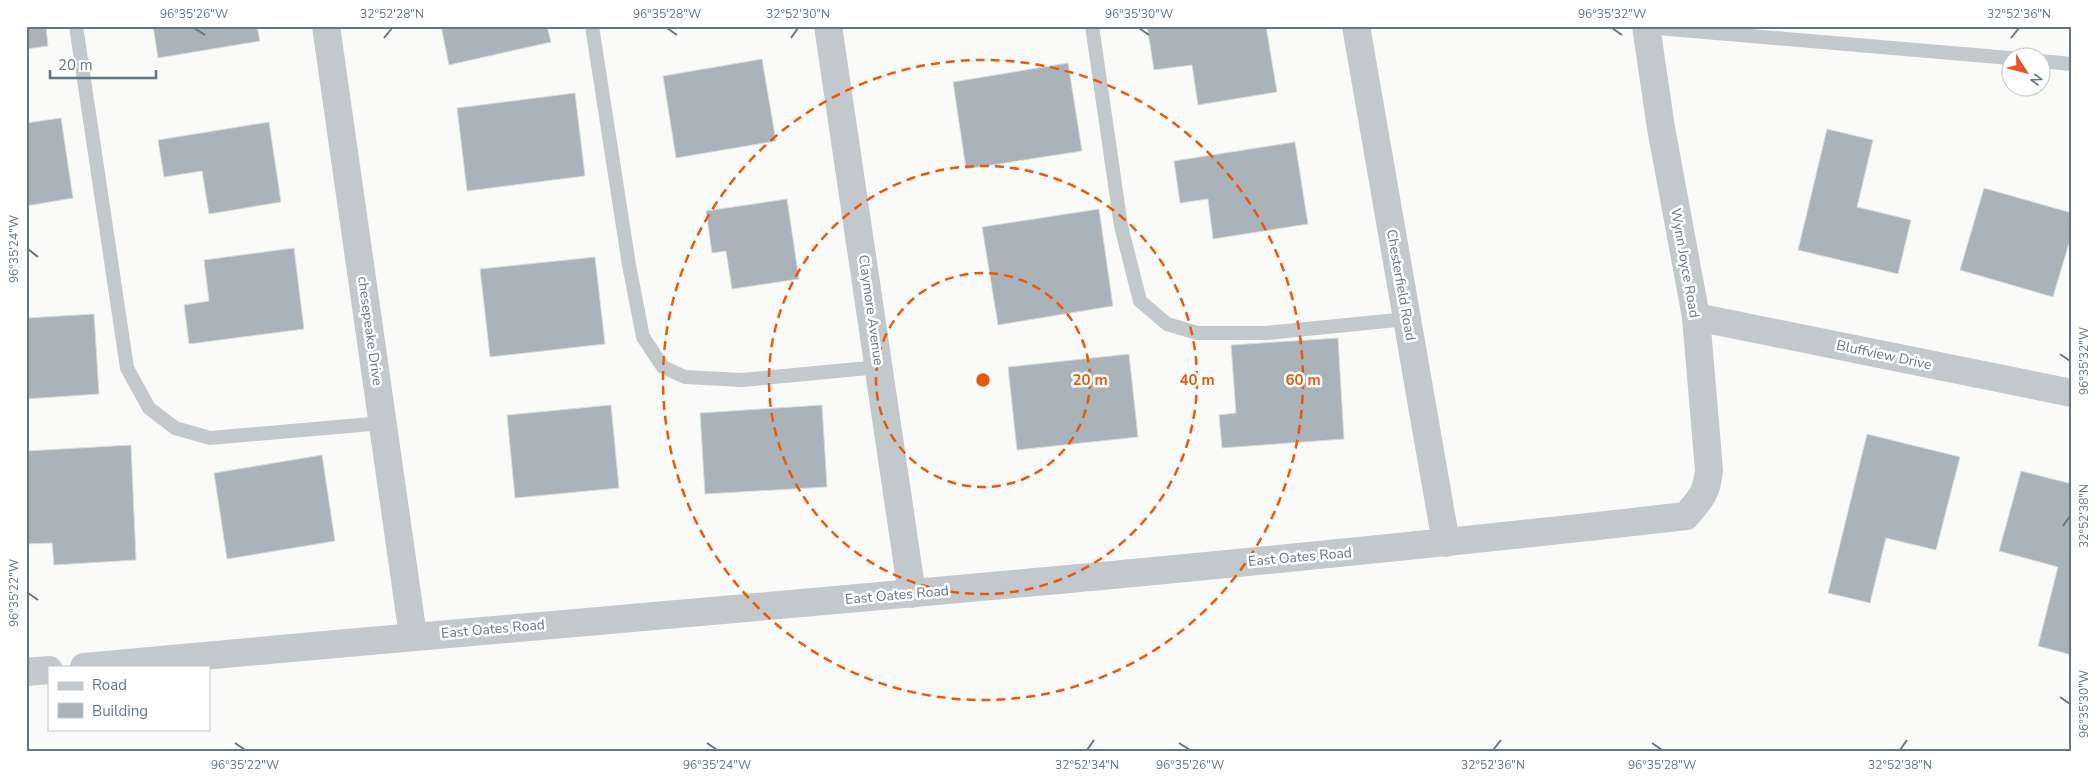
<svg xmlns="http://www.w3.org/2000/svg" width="2098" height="778" font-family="'Nunito Sans',sans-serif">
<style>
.building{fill:#aab3b9;stroke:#dcdcda}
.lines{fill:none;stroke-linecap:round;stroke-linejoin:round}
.service{stroke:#c3c8cc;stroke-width:14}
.minor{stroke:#c3c8cc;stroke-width:28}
.tertiary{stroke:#c3c8cc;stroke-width:28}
.ticks{fill:none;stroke:#657683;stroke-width:2}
.ring{fill:none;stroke:#e8590c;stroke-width:2.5;stroke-dasharray:9 6}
.labels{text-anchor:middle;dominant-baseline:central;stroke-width:5;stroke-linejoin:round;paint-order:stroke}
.street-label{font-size:14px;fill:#657683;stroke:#fff}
.centre{fill:#e8590c;stroke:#fff;stroke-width:2.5}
.ring-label{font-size:15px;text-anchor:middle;font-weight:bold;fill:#e8590c;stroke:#fff;stroke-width:5;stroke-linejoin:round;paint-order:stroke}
.neatline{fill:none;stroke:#657683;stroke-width:2}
.ticks-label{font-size:12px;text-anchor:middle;fill:#657683}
</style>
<rect width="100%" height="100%" fill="#fafaf8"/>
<g class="building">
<polygon points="26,26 46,26 48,46 26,49"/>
<polygon points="153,26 257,26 260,41 158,58"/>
<polygon points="441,26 547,26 551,42 449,65"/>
<polygon points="1147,26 1266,26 1277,92 1198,105 1192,65 1154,70"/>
<polygon points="762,59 776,141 676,158 663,76"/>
<polygon points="1068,63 1082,151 966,169 953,82"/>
<polygon points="575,93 585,176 467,191 457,108"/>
<polygon points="61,118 73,198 26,206 26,123"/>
<polygon points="269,122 281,202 209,214 202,171 164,177 158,140"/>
<polygon points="1827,129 1873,140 1857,207 1911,220 1898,274 1798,250"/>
<polygon points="1295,142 1308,224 1213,239 1208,199 1180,203 1174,161"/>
<polygon points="1984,188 2072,213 2072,233 2053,297 1960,270"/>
<polygon points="787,199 799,279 732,289 726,251 712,253 706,211"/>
<polygon points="1099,209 1113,306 998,325 982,227"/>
<polygon points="294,248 304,329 189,344 184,305 209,301 204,260"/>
<polygon points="595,257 605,344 490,357 480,269"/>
<polygon points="94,314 99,394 26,399 26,318"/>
<polygon points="1338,338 1344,439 1222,448 1219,415 1236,413 1231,345"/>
<polygon points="1129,354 1138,437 1017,450 1008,367"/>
<polygon points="611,405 619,488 515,498 507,415"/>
<polygon points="822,405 827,487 705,494 700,413"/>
<polygon points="1867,434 1960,457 1936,550 1886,538 1870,603 1828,593"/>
<polygon points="131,445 136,560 54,565 52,543 26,544 26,451"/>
<polygon points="322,455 335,541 227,559 214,473"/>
<polygon points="2021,471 2072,484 2072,655 2038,646 2058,567 1999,551"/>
</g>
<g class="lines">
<g class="service">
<polyline points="76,26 127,368 149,408 175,428 210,438 383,423"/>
<polyline points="592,26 629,265 643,337 663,367 685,377 742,380 879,367"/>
<polyline points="1092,26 1121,226 1140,301 1167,324 1197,333 1266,333 1407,319"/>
<polyline points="1646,27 2010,58"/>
<polyline points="2040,61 2072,64"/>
</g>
<g class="minor">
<polyline points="326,26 413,636"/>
<polyline points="828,26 912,594"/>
<polyline points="1356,26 1446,543"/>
<polyline points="1696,317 2072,393"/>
</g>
<g class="tertiary">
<path d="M84 667C618 617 1153 577 1686 516 1701 498 1707 493 1709 470L1696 317 1661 128 1646 26"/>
<polyline points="26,672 49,670"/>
</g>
</g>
<path class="ticks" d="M194 28 205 35M667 28 677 35M1139 28 1149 35M1612 28 1622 35M384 38 392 28M791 38 798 28M2011 38 2019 28M28 249 38 257M2060 354 2070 361M2063 526 2070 516M28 593 38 600M2060 697 2070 704M235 743 245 750M707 743 717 750M1179 743 1190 750M1652 743 1662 750M1087 750 1094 740M1493 750 1501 740M1900 750 1907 740"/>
<g class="ring">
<circle cx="983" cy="380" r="107"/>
<circle cx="983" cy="380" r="214"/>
<circle cx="983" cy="380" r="320"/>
</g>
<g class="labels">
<g class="street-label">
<text transform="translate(1685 263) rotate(80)">Wynn Joyce Road</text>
<text transform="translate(1401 285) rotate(80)">Chesterfield Road</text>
<text transform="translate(871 310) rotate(82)">Claymore Avenue</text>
<text transform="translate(370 331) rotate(82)">chesepeake Drive</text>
<text transform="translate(1884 355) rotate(12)">Bluffview Drive</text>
<text transform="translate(1300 557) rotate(-5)">East Oates Road</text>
<text transform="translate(897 595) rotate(-5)">East Oates Road</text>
<text transform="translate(493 629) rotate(-5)">East Oates Road</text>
</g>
</g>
<circle cx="983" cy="380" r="8" class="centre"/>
<g class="ring-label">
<text x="1090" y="385">20 m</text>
<text x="1197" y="385">40 m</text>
<text x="1303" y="385">60 m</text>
</g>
<rect width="2098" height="778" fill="none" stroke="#ffffff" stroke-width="55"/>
<rect x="48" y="666" width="162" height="65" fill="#ffffff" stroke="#c1c8cd"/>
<rect x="58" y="682" width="25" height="8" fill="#c3c8cc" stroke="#c1c8cd"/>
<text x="92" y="690" font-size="15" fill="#657683">Road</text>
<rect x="58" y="703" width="25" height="15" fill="#aab3b9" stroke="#c1c8cd"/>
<text x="92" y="716" font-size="15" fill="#657683">Building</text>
<g transform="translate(2026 72) rotate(126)"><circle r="24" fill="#ffffff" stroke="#c1c8cd"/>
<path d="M0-4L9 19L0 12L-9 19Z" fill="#e4572e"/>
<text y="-8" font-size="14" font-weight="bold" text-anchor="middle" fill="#657683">N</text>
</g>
<path d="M50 70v8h106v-8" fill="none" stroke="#657683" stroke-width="2.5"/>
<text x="58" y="70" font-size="15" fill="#657683" stroke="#ffffff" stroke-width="4" paint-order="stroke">20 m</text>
<rect x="28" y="28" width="2042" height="722" class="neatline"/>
<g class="ticks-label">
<text x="194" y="18">96°35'26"W</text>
<text x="392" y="18">32°52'28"N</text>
<text x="667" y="18">96°35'28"W</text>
<text x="798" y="18">32°52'30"N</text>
<text x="1139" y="18">96°35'30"W</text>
<text x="1612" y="18">96°35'32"W</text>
<text x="2019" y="18">32°52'36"N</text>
<text transform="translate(14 249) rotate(-90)" y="4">96°35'24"W</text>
<text transform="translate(2084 361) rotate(-90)" y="4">96°35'32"W</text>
<text transform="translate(2084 516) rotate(-90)" y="4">32°52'38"N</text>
<text transform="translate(14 593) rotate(-90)" y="4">96°35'22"W</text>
<text transform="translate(2084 704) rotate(-90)" y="4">96°35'30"W</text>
<text x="245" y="769">96°35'22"W</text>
<text x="717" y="769">96°35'24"W</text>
<text x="1087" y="769">32°52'34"N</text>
<text x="1190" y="769">96°35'26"W</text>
<text x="1493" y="769">32°52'36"N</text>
<text x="1662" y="769">96°35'28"W</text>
<text x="1900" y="769">32°52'38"N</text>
</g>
</svg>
